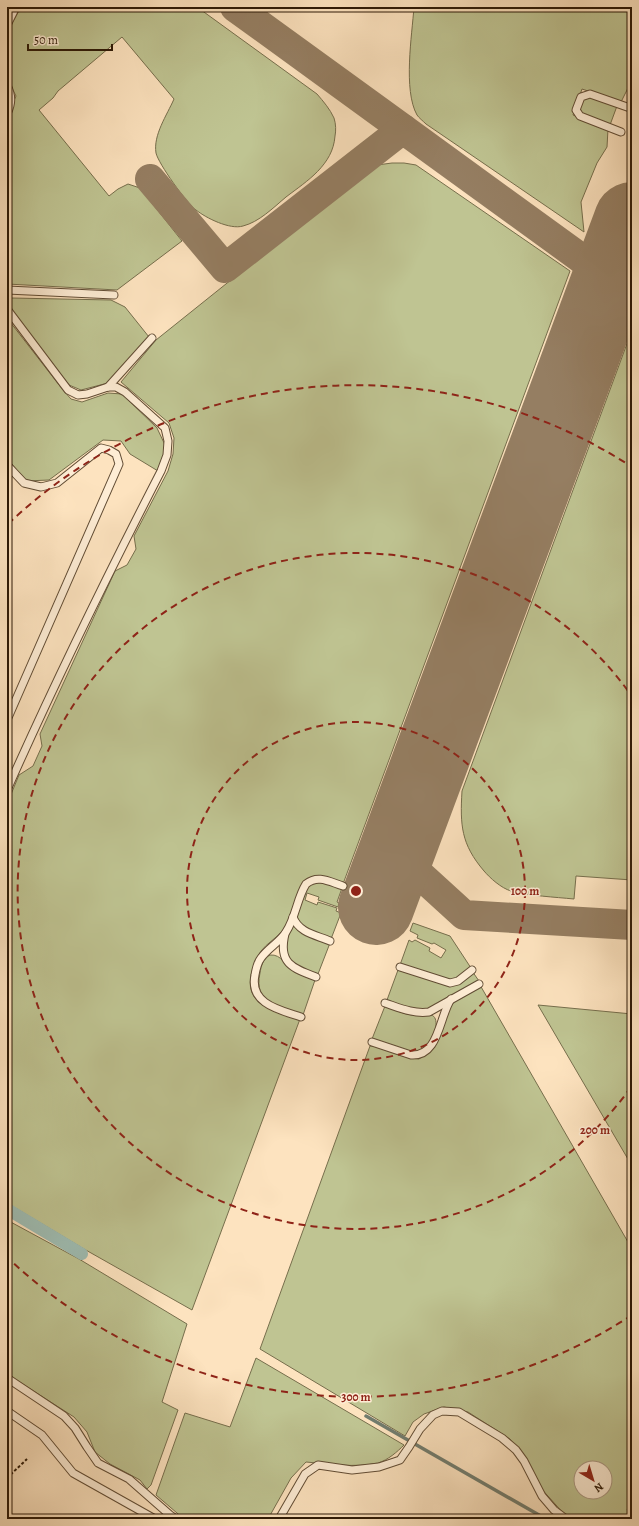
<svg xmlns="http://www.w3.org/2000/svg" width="639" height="1526" font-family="Alegreya,serif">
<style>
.green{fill:#bfc492;stroke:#766e4c;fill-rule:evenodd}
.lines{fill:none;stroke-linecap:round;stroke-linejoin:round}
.stream{stroke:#717c6e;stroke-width:3.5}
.canal{stroke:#9fbeb4;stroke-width:12}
.taxiway{stroke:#957e62;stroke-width:30}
.runway{stroke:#957e62;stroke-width:76}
.service-casing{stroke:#614c34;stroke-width:9}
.path{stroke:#2d1906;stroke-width:2;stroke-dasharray:3 2;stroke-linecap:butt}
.service{stroke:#feedd5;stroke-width:7}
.ring{fill:none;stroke:#8f2418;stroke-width:2;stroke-dasharray:7 5}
.centre{fill:#8f2418;stroke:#feedd5;stroke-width:2}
.ring-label{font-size:12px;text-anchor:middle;font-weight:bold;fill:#8f2418;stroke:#feedd5;stroke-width:3;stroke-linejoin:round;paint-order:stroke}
</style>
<rect width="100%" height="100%" fill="#fde3bf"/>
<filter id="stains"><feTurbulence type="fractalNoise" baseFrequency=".005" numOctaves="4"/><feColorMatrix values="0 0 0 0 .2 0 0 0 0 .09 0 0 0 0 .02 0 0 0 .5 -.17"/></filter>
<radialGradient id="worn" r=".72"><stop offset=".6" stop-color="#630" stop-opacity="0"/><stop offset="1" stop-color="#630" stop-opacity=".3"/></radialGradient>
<g class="green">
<path d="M21 7H197L317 94C323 101 330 109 334 118 336 124 336 131 335 136 333 165 307 181 286 197 273 208 259 222 243 226 230 230 206 218 196 210 187 204 158 163 156 153 153 135 167 115 174 99L122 37 58 91 53 98 39 110 109 196 118 189 128 184 140 188 182 241 117 290 7 284V117L16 96 7 78V32Z"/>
<path d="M414 7H632V80L621 102 582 89 573 115 608 129 607 147 597 163 581 202 584 232 426 124C423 121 419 118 417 115 403 90 412 35 414 7Z"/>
<polygon points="589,97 617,106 610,125 582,115 580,107 582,100"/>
<path d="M392 163H404L416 165 570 271 343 884 320 876 309 878C302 893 294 918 283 930 277 938 267 943 261 951 257 957 254 964 252 971 242 1006 275 1011 300 1019L192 1310 84 1249 7 1203V804L19 775 33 766 42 746 40 734 115 571 127 565 136 549 134 536 168 471 173 454 174 438 169 423 121 382 156 340 367 171 377 165Z"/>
<polygon points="12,298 111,300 125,307 149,337 108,383 81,390 69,385 7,304 7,302"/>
<polygon points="7,318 63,390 71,399 82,402 108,393 122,394 157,428 165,445 163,458 158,471 130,454 121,441 103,440 49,480 26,481 7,458"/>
<path d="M632 330V880L576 876 574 899C554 897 531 896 511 891 501 888 490 878 484 871 461 844 460 825 462 791Z"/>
<polygon points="315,881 342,888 337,902 339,903 338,907 318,900 319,897 307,893 305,900 317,905 318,902 337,908 336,911 341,913 331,939 302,927 296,915 306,887"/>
<polygon points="413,923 450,936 471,968 458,978 450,982 400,965 409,940 412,942 415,940 430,948 429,951 441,958 446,950 434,943 432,944 417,938 418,935 410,931"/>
<polygon points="294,925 330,943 318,974 299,968 287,958 285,945 292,926"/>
<path d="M270 955C282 954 285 966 294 971 300 975 308 978 315 980L303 1015C280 1007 253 1004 260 973 261 966 263 959 270 955Z"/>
<polygon points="398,970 451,986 472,971 479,981 426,1010 415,1010 387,1000"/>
<path d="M480 985 632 1249V1501L627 1510 632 1513V1519H573L565 1515 538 1485 524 1457 510 1439 468 1412 444 1407 424 1414 413 1422 405 1436 260 1349 370 1046H375L410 1058 419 1059 426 1054 451 1003ZM581 1468H605V1492H581Z"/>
<polygon points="538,1005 632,1014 632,1166"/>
<path d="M385 1006C393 1009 403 1014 412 1015 418 1016 425 1013 431 1015 440 1017 435 1035 431 1040 426 1047 420 1052 411 1052L376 1040 372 1039Z"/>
<polygon points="7,1220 79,1259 187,1324 162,1402 178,1410 151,1485 147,1489 140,1480 110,1464 95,1452 87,1432 74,1417 7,1374"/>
<path d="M256 1358 404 1445C397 1452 388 1460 378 1463 355 1468 329 1464 306 1462L291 1478 268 1519H184L156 1495 185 1413 230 1427Z"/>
</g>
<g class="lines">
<polyline class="stream" points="366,1416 546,1519"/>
<polyline class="canal" points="7,1209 82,1254"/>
<g class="taxiway">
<polyline points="235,7 403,129"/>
<polyline points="150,179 225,268 403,129 611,280 632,294"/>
<polyline points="396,853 464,915 632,925"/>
</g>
<polyline class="runway" points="376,907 632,220"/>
<g class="service-casing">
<g id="service">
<polyline points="7,25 16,7"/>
<path d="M7 85C12 96 12 103 7 114"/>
<polyline points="621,132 580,116 576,110 581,97 590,94 630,108"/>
<polyline points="7,290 114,295"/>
<path d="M7 309 68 390 78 395 87 394 108 387H116L125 392 165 428 168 441 167 455 161 471C107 576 55 682 7 790"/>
<polyline points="108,387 152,338"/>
<polyline points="7,465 24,483 41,487 57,483 101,448 109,450 116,454 119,464 7,720"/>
<path d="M293 917C299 933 316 935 330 941"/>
<path d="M285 934C278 963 292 968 316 977"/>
<polyline points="400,967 450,983 458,981 472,970"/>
<path d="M385 1003C400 1008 413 1014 429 1012L479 984"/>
<path d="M301 1017C280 1010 249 1004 255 975 256 969 257 963 261 958 268 948 280 942 286 932 296 917 297 898 306 884 318 874 330 882 343 886"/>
<path d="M372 1042 411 1055C439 1057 439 1017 451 999"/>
<polyline points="7,1378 64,1416 75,1428 87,1447 98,1463 129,1479 170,1515 176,1519"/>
<polyline points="7,1411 42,1435 73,1473 155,1519"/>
<polyline points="279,1519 305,1474 318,1465 352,1470 379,1467 400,1460 409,1447 420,1429 433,1415 442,1411 459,1412 502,1438 516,1450 524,1461 542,1496 554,1510 566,1519"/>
</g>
</g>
<polyline class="path" points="7,1478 27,1459"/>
<use href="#service" class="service"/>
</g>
<g class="ring">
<circle cx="356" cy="891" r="169"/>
<path d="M631 1087A338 338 0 1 1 631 695"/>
<path d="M632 1315A506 506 0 0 1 8 1258M8 524A506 506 0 0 1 632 467"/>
</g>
<circle cx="356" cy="891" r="6" class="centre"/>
<g class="ring-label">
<text x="525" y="895">100 m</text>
<text x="595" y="1134">200 m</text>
<text x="356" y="1401">300 m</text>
</g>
<rect width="639" height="1526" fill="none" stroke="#fde3bf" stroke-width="24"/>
<rect x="8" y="8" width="623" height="1510" fill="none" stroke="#2d1906" stroke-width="2"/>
<rect x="12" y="12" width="615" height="1502" fill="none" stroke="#2d1906"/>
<g transform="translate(593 1480) rotate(142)"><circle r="19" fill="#feedd5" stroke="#aa9882"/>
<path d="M0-3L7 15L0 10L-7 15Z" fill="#8f2418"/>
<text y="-6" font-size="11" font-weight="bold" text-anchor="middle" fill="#2d1906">N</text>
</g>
<path d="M28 44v6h84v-6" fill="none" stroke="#2d1906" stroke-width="2"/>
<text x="34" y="44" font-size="12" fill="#2d1906" stroke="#feedd5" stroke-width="3" paint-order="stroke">50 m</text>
<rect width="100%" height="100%" filter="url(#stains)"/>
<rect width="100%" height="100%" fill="url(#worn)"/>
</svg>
